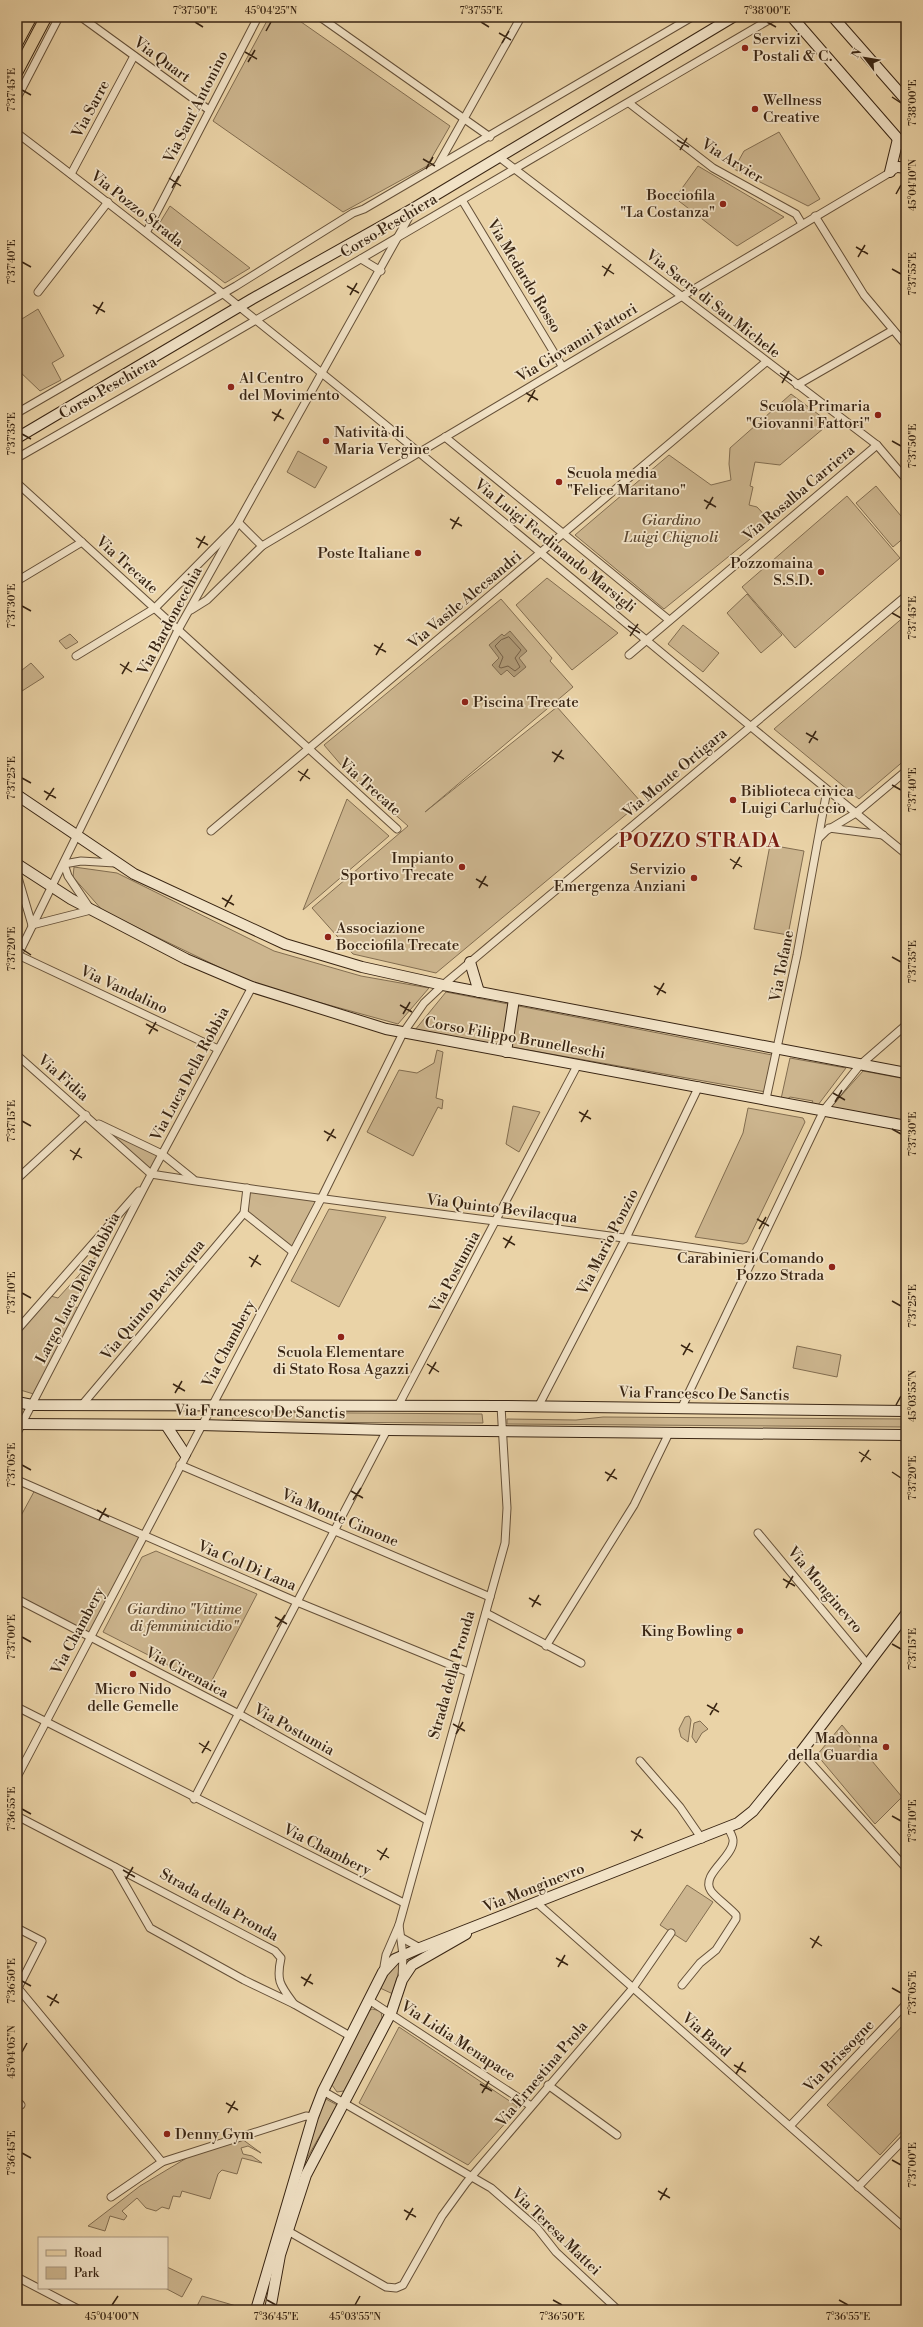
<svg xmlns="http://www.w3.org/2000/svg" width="923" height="2327" font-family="'Libre Bodoni',serif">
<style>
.green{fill:#ccb58e;stroke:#826d50}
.water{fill:#ae9875;stroke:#7f6a4e}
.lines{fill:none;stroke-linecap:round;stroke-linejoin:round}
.shore{stroke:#745e44;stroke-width:1}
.street-casing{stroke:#655038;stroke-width:9}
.secondary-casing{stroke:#392513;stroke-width:12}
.primary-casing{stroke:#392513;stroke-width:13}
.street{stroke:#f1e2c6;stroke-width:7}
.secondary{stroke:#f1e2c6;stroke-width:10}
.primary{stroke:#ead3a7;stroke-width:11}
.ticks{fill:none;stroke:#392513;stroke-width:1.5}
.poi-dot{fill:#8f2418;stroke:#f1e2c6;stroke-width:1.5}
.labels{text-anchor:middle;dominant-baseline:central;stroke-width:3.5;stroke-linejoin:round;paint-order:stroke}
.poi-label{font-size:15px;fill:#392513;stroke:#f1e2c6;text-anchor:start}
.street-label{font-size:15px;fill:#392513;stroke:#f1e2c6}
.park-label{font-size:15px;font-style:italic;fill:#5e4932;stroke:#f1e2c6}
.district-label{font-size:19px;font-weight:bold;letter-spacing:1px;fill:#7a1f14;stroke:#f1e2c6}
.neatline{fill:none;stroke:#392513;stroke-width:1.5}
.ticks-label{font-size:10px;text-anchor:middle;fill:#392513}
</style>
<rect width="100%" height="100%" fill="#ead3a7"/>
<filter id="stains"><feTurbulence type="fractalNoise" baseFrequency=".005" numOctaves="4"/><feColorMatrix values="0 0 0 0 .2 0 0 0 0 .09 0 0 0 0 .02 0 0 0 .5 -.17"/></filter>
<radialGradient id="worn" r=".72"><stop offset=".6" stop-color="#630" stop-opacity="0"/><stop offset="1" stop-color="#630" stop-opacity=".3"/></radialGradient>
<g class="green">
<polygon points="269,17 294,17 450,126 427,166 343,212 213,121"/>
<polygon points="779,132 820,199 808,206 734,169 744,151"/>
<polygon points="698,166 784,217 737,246 675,198"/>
<polygon points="170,206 250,268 225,283 156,229"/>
<polygon points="38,309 64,356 52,363 61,380 40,391 17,369 17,322"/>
<polygon points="791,394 830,423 780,465 755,462 750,486 753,487 749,505 757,507 771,522 664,609 575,535 669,455 711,485 731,480 729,464 730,448"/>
<polygon points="298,451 327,467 315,488 287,472"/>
<polygon points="876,486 906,522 906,536 893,547 856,503"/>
<polygon points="847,496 900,558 795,648 742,587"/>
<polygon points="547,578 618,633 572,670 516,605"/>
<polygon points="747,594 782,635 761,653 727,613"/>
<polygon points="501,599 552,658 550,661 573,687 425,812 557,707 641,802 436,973 353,954 312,908 408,826 348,773 324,745"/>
<polygon points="906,615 906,759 859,799 774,729"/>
<polygon points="683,625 719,653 703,672 668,644"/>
<polygon points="70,634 78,642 66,649 59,641"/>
<polygon points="31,663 44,677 22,691 17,684 17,674"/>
<polygon points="347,799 389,836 303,910"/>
<polygon points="770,845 804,851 788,935 754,929"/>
<polygon points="74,867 117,873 274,951 361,976 429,988 398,1024 256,985 103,911 73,877"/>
<polygon points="446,992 772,1055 766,1092 415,1030"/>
<polygon points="437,1050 443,1052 436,1098 443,1100 442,1109 438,1107 413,1156 367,1132 399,1070 417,1073 434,1063"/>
<polygon points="790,1058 846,1068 818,1105 810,1105 813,1101 790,1097 786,1100 781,1099"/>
<polygon points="863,1071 906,1079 906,1121 831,1107"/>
<polygon points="513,1106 540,1112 519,1152 506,1144"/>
<polygon points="748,1108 803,1118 805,1122 747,1242 743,1244 695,1237 743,1133"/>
<polygon points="119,1133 162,1154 151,1174 114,1140"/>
<polygon points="247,1188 321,1199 293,1252 244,1213"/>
<polygon points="329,1209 386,1217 339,1307 291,1281"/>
<polygon points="100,1252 72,1306 82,1309 37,1395 17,1389 17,1330 47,1295 58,1298"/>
<polygon points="797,1346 841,1355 837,1377 793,1368"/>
<polygon points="233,1412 482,1414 483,1423 232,1422"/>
<polygon points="603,1417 906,1419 906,1427 507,1424 507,1419 576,1420"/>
<polygon points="36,1488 143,1535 90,1637 17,1599 17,1523"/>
<polygon points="156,1551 257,1594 209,1686 103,1632 142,1557"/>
<polygon points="689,1716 691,1720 688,1742 681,1737 679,1729 685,1717"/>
<polygon points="700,1721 708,1729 702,1733 696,1743 692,1737 694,1723"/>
<polygon points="842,1725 902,1797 875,1824 817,1755"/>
<polygon points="687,1885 713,1902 686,1942 660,1925"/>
<polygon points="394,1962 401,1962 393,1994 380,1988"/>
<polygon points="372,2009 381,2011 382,2018 344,2091 337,2092 332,2085 367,2012"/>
<polygon points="906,2022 906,2127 880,2155 827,2105"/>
<polygon points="399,2027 517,2106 517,2110 468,2165 359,2103"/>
<polygon points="326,2099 337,2105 301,2169 317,2117"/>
<polygon points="242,2139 261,2153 248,2146 241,2148 243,2154 252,2156 262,2163 242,2158 237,2174 222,2170 218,2174 210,2199 182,2191 180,2197 173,2196 169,2209 162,2207 156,2211 146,2208 137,2198 122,2211 127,2216 124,2220 110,2216 105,2231 88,2226 140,2186 190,2156"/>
<polygon points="167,2267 192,2279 182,2297 165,2288"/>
<polygon points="202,2296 243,2308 243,2310 195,2310"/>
</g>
<polygon class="water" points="510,631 527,651 519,658 526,667 514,677 507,670 501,675 492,665 499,658 489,645 502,634 504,636"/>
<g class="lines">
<polygon class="shore" points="509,637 521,650 515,658 520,667 515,671 508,666 501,668 499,667 503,657 495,646 501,640"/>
<g class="street-casing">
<g id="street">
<polyline points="81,17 209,110"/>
<polyline points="320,17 490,137"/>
<polyline points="17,98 59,17"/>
<polyline points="629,103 713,168 796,214 802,224"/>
<path d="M17 133C321 364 610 613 906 854"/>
<polyline points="499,157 877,445 906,479"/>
<polyline points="438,165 521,17"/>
<polyline points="71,174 134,56"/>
<polyline points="462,200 562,366"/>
<polyline points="815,216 864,295 906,345"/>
<polyline points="147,231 258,17"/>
<polyline points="361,259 381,271"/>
<polyline points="38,292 108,202"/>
<polyline points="797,385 893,330"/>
<polyline points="17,413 236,286 353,213 364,209 692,17"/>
<polyline points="445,437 669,620"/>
<path d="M17 458C271 313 522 164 774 17"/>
<polyline points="17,483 397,829"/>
<polyline points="262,546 906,163"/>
<polyline points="17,581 82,542"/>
<polyline points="629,655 877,445"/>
<polyline points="76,656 155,608 239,523 262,546 207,600 191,610"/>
<polyline points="829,828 883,835"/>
<polyline points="211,831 766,362"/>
<polyline points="819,838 826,831 856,813 906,771"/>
<polyline points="64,864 81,861 115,863"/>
<polyline points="17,874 32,925"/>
<polyline points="32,925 91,910 68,876 64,864"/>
<polyline points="18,955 218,1049"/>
<polyline points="17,957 178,630 414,208"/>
<polyline points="17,1055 151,1174"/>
<polyline points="766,1099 797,955 827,790"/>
<polyline points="99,1124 162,1154 193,1179"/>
<path d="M151 1174C351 1206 553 1225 754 1257"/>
<polyline points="17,1179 86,1115"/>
<polyline points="244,1213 293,1252"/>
<polyline points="17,1330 139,1191"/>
<polyline points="82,1405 244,1213 247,1188"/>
<polyline points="398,1406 578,1064"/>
<polyline points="538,1407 626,1238 699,1086"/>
<polyline points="681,1409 824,1110 860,1065 906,1025"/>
<polyline points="17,1433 146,1184 252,987"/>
<polyline points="180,1465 490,1597"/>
<polyline points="17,1480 297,1602 468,1672"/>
<polyline points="758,1533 868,1665"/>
<polyline points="17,1599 239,1714 427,1820"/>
<polyline points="486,1613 581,1663"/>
<polyline points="546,1646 634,1505 669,1433"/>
<polyline points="17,1707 404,1903"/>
<polyline points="801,1752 906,1868"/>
<polyline points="640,1761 680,1807 702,1839"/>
<polyline points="17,1777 321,1199 403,1033 424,1003 443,985 906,596"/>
<polyline points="194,1799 387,1430"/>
<polyline points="17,1816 115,1867"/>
<path d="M115 1867 275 1951 281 1958C276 1981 280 1985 294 2004L244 1980 150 1928Z"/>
<polyline points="537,1903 906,2229"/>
<polyline points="399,1925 403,1955 402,1980"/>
<polyline points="17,1928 42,1941 18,1988 162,2162"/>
<polyline points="402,1938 420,1948"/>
<polyline points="383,1972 386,1955 399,1925 505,1543 507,1508 501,1406"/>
<path d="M682 1985 700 1963 716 1950 736 1919V1915C731 1909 714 1896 711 1891 700 1875 732 1858 733 1842 734 1838 730 1832 728 1828"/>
<polyline points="369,2000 531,2106"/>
<polyline points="294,2004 350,2036"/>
<polyline points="548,2085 617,2135"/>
<polyline points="323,2091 491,2188 537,2228 556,2252 618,2310"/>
<polyline points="17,2101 21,2105"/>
<polyline points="790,2126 906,2004"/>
<polyline points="858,2187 906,2137"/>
<polyline points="111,2197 162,2162 306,2116 313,2117"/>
<polyline points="288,2231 386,2287 396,2288 403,2285 442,2216 466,2183 633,1988 671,1933"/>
<polyline points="17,2277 80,2310"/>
</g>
</g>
<g class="secondary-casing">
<g id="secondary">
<polyline points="792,17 906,148"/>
<polyline points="833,17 906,100"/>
<polyline points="898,167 906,168"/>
<polyline points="890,172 898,139"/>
<polyline points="17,438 252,299 414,208 733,17"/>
<polyline points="17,795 134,874 285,944 362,967 443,985 906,1073"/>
<polyline points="17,864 71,899 186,959 252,987 386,1029 906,1126"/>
<polyline points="470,962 479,992"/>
<polyline points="506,1052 514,999"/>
<polyline points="17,1402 32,1405 501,1406 906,1411"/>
<polyline points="17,1424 200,1425 387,1430 906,1435"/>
<polyline points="166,1425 185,1454"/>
<polyline points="256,2310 313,2117 323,2091 383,1972 395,1959 420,1948 738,1823 753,1811 801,1752 906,1614"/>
<polyline points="270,2310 280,2255 306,2175 391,2013 402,1980 412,1965 466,1934"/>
</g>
</g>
<g class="primary-casing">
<g id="primary">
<polyline points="17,43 31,17"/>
<polyline points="17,72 46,17"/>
</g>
</g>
<use href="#street" class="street"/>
<use href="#secondary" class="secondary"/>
<use href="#primary" class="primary"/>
</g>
<path class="ticks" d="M195 22 203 27M481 22 489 27M767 22 776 27M266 31 271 22M499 33 511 40M502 43 509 31M245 52 257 59M248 62 255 50M22 90 31 95M892 97 901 103M677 140 689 147M680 150 687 138M423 159 435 166M426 169 433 157M169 178 181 186M172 188 179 176M896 194 901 185M856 247 868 254M858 257 865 245M22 262 31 267M602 266 614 274M892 269 901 274M604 276 611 264M347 286 359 293M350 295 357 283M93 305 105 312M96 314 103 302M780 373 792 381M782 383 789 371M526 393 538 400M528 402 535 390M272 412 284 419M274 421 281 409M22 434 31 439M892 441 901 446M704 500 716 507M706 509 713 497M450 519 462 526M452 529 459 517M196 538 208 545M198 548 205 536M22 606 31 611M892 613 901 618M628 626 640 633M630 636 638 624M374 645 386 652M376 655 383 643M120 664 132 672M122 674 129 662M806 733 818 740M809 743 816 731M552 752 564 759M554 762 562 750M298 771 310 779M22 778 31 783M300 781 308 769M892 785 901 790M44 791 56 798M46 800 54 788M730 859 742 867M733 869 740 857M476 879 488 886M479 888 486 876M222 898 234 905M225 907 232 895M22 949 31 955M892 957 901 962M654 986 666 993M657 995 664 983M400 1005 412 1012M403 1014 410 1002M146 1024 158 1031M149 1034 156 1022M833 1093 845 1100M835 1102 842 1090M579 1112 591 1119M22 1121 31 1126M581 1122 588 1110M892 1129 901 1134M324 1131 336 1138M327 1141 334 1129M70 1150 82 1158M73 1160 80 1148M757 1219 769 1226M759 1229 766 1217M503 1238 515 1245M505 1248 512 1236M249 1257 261 1265M251 1267 258 1255M22 1293 31 1298M892 1301 901 1306M681 1345 693 1352M683 1355 690 1343M427 1364 439 1372M429 1374 436 1362M173 1384 185 1391M175 1393 182 1381M896 1405 901 1396M859 1452 871 1460M861 1462 869 1450M22 1465 31 1470M605 1472 617 1479M892 1472 901 1478M607 1481 615 1469M351 1491 363 1498M353 1500 361 1488M97 1510 109 1517M99 1520 106 1508M783 1579 795 1586M786 1588 793 1576M529 1598 541 1605M532 1607 539 1595M275 1617 287 1624M277 1627 285 1615M22 1637 31 1642M892 1644 901 1649M707 1705 719 1712M710 1715 717 1703M453 1724 465 1731M456 1734 463 1722M199 1743 211 1751M202 1753 209 1741M22 1809 31 1814M892 1816 901 1821M631 1831 643 1838M634 1841 641 1829M377 1850 389 1858M380 1860 387 1848M123 1870 135 1877M126 1879 133 1867M810 1938 822 1946M812 1948 819 1936M556 1958 568 1965M558 1967 565 1955M301 1977 313 1984M22 1981 31 1986M304 1986 311 1974M892 1988 901 1993M47 1996 59 2003M50 2006 57 1994M22 2052 27 2043M734 2065 746 2072M736 2074 743 2062M480 2084 492 2091M482 2093 489 2081M226 2103 238 2110M228 2113 235 2101M22 2153 31 2158M892 2160 901 2165M658 2191 670 2198M660 2200 667 2188M404 2210 416 2217M406 2220 413 2208M267 2300 276 2305M553 2300 562 2305M839 2300 848 2305M112 2305 118 2296M355 2305 360 2296"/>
<g class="poi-dot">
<circle cx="745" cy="48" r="4"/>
<circle cx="755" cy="109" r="4"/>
<circle cx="723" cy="204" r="4"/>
<circle cx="231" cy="387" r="4"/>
<circle cx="878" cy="415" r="4"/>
<circle cx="326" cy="441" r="4"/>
<circle cx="559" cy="482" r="4"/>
<circle cx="418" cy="553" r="4"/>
<circle cx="821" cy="572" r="4"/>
<circle cx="465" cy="702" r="4"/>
<circle cx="733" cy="800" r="4"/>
<circle cx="462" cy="867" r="4"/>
<circle cx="694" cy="878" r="4"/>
<circle cx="328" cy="937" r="4"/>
<circle cx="832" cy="1267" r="4"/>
<circle cx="341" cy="1337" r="4"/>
<circle cx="740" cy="1631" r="4"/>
<circle cx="133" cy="1674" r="4"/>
<circle cx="886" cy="1747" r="4"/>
<circle cx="167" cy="2134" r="4"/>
</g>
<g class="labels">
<g class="poi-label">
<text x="753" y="39">Servizi<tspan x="753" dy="17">Postali &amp; C.</tspan></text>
<text x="763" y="100">Wellness<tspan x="763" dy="17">Creative</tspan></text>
<text x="715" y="195" text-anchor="end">Bocciofila<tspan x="715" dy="17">"La Costanza"</tspan></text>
<text x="239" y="378">Al Centro<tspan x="239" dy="17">del Movimento</tspan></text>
<text x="870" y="406" text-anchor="end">Scuola Primaria<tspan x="870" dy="17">"Giovanni Fattori"</tspan></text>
<text x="334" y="432">Natività di<tspan x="334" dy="17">Maria Vergine</tspan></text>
<text x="567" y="473">Scuola media<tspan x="567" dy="17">"Felice Maritano"</tspan></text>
<text x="410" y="553" text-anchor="end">Poste Italiane</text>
<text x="813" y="563" text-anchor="end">Pozzomaina<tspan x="813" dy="17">S.S.D.</tspan></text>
<text x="473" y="702">Piscina Trecate</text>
<text x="741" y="791">Biblioteca civica<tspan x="741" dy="17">Luigi Carluccio</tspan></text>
<text x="454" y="858" text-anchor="end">Impianto<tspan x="454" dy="17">Sportivo Trecate</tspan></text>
<text x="686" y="869" text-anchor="end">Servizio<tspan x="686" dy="17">Emergenza Anziani</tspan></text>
<text x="336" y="928">Associazione<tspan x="336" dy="17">Bocciofila Trecate</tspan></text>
<text x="824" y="1258" text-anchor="end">Carabinieri Comando<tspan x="824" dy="17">Pozzo Strada</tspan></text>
<text x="341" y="1352" text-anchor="middle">Scuola Elementare<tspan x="341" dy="17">di Stato Rosa Agazzi</tspan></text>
<text x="732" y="1631" text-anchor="end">King Bowling</text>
<text x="133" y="1689" text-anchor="middle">Micro Nido<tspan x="133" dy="17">delle Gemelle</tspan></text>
<text x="878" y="1738" text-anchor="end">Madonna<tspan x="878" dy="17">della Guardia</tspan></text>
<text x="175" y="2134">Denny Gym</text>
</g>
<g class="street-label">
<text transform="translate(162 60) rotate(36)">Via Quart</text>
<text transform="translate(196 107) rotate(-63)">Via Sant'Antonino</text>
<text transform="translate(91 109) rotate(-62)">Via Sarre</text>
<text transform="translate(732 161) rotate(32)">Via Arvier</text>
<text transform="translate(137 209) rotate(38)">Via Pozzo Strada</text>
<text transform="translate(389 226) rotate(-31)">Corso Peschiera</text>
<text transform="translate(524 276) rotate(59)">Via Medardo Rosso</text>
<text transform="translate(713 304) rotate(38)">Via Sacra di San Michele</text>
<text transform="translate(577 343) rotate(-31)">Via Giovanni Fattori</text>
<text transform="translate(108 388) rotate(-30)">Corso Peschiera</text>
<text transform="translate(799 493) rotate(-40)">Via Rosalba Carriera</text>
<text transform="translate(555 546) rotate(39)">Via Luigi Ferdinando Marsigli</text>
<text transform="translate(127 565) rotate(42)">Via Trecate</text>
<text transform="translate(465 600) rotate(-40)">Via Vasile Alecsandri</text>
<text transform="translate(170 621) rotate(-62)">Via Bardonecchia</text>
<text transform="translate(675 773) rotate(-40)">Via Monte Ortigara</text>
<text transform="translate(370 787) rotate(42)">Via Trecate</text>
<text transform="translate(782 966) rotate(-79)">Via Tofane</text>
<text transform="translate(124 990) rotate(25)">Via Vandalino</text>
<text transform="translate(515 1038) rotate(10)">Corso Filippo Brunelleschi</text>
<text transform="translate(190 1074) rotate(-62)">Via Luca Della Robbia</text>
<text transform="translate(63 1078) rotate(41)">Via Fidia</text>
<text transform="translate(502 1209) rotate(7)">Via Quinto Bevilacqua</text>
<text transform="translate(608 1242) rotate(-63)">Via Mario Ponzio</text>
<text transform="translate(455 1272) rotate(-62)">Via Postumia</text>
<text transform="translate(78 1288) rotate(-63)">Largo Luca Della Robbia</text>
<text transform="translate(153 1300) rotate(-50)">Via Quinto Bevilacqua</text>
<text transform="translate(229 1344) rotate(-62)">Via Chambery</text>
<text transform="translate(704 1394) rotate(1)">Via Francesco De Sanctis</text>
<text transform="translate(260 1412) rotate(1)">Via Francesco De Sanctis</text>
<text transform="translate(340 1518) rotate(23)">Via Monte Cimone</text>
<text transform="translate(247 1566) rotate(23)">Via Col Di Lana</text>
<text transform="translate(825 1590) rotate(50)">Via Monginevro</text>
<text transform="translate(78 1631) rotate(-62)">Via Chambery</text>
<text transform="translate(187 1673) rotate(28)">Via Cirenaica</text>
<text transform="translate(452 1675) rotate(-74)">Strada della Pronda</text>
<text transform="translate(294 1730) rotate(29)">Via Postumia</text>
<text transform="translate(327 1850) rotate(27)">Via Chambery</text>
<text transform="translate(534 1888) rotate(-22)">Via Monginevro</text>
<text transform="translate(219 1905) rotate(29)">Strada della Pronda</text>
<text transform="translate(706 2035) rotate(41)">Via Bard</text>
<text transform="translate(458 2041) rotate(33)">Via Lidia Menapace</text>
<text transform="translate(839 2056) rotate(-46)">Via Brissogne</text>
<text transform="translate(542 2074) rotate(-50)">Via Ernestina Prola</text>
<text transform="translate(556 2232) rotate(44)">Via Teresa Mattei</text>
</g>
<g class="park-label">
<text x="671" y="520">Giardino<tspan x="671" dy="17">Luigi Chignoli</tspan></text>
<text x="184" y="1609">Giardino "Vittime<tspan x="184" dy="17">di femminicidio"</tspan></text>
</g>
<g class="district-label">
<text x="700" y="841">POZZO STRADA</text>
</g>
</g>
<rect width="923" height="2327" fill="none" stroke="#ead3a7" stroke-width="44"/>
<rect x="38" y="2237" width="130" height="52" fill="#f1e2c6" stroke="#a7967e"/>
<rect x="46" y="2250" width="20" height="6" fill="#ead3a7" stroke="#a7967e"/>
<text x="74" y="2257" font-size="12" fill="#392513">Road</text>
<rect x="46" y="2267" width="20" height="12" fill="#ccb58e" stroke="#a7967e"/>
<text x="74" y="2277" font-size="12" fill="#392513">Park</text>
<g transform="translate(865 58) rotate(301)" stroke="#f1e2c6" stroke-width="3" paint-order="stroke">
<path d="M0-3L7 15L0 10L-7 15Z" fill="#392513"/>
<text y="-6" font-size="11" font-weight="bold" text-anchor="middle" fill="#392513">N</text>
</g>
<rect x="22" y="22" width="879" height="2283" class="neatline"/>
<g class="ticks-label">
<text x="195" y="14">7°37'50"E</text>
<text x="271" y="14">45°04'25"N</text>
<text x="481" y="14">7°37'55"E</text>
<text x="767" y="14">7°38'00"E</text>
<text transform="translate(11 90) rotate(-90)" y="4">7°37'45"E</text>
<text transform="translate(912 103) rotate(-90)" y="4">7°38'00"E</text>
<text transform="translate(912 185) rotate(-90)" y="4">45°04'10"N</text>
<text transform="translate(11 262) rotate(-90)" y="4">7°37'40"E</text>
<text transform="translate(912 274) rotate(-90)" y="4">7°37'55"E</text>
<text transform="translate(11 434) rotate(-90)" y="4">7°37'35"E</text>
<text transform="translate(912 446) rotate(-90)" y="4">7°37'50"E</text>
<text transform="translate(11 606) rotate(-90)" y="4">7°37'30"E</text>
<text transform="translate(912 618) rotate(-90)" y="4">7°37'45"E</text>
<text transform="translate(11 778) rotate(-90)" y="4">7°37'25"E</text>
<text transform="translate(912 790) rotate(-90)" y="4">7°37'40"E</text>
<text transform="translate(11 949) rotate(-90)" y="4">7°37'20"E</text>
<text transform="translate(912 962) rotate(-90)" y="4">7°37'35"E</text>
<text transform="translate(11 1121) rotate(-90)" y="4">7°37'15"E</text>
<text transform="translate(912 1134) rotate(-90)" y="4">7°37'30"E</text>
<text transform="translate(11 1293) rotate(-90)" y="4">7°37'10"E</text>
<text transform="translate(912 1306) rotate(-90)" y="4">7°37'25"E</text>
<text transform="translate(912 1396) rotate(-90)" y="4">45°03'55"N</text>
<text transform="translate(11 1465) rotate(-90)" y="4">7°37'05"E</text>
<text transform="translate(912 1478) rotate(-90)" y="4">7°37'20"E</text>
<text transform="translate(11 1637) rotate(-90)" y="4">7°37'00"E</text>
<text transform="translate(912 1649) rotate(-90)" y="4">7°37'15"E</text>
<text transform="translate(11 1809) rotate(-90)" y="4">7°36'55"E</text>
<text transform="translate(912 1821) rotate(-90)" y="4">7°37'10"E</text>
<text transform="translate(11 1981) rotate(-90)" y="4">7°36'50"E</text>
<text transform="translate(912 1993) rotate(-90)" y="4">7°37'05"E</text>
<text transform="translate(11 2052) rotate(-90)" y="4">45°04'05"N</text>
<text transform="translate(11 2153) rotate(-90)" y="4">7°36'45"E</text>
<text transform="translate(912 2165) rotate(-90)" y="4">7°37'00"E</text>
<text x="112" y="2320">45°04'00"N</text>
<text x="276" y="2320">7°36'45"E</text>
<text x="355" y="2320">45°03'55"N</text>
<text x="562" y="2320">7°36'50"E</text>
<text x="848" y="2320">7°36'55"E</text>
</g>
<rect width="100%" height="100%" filter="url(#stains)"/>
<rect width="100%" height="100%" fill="url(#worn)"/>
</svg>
